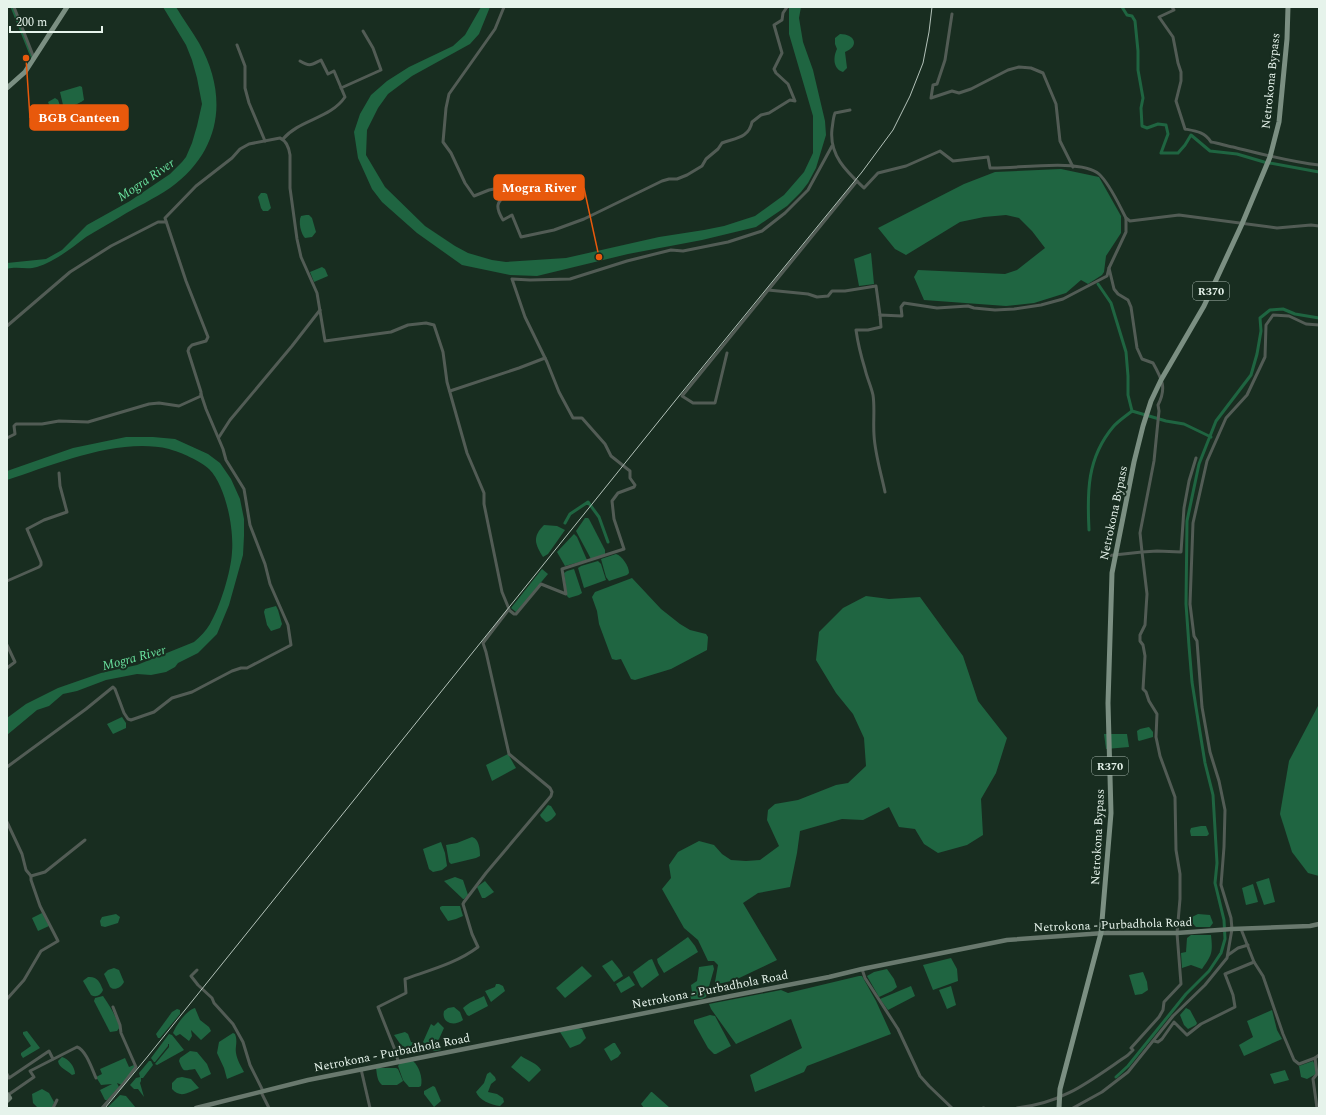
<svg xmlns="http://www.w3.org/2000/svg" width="1326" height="1115" font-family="Spectral,serif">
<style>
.water{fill:#1f6541}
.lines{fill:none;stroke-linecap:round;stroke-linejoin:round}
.canal{stroke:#1f6541;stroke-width:3}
.street{stroke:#525c55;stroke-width:3}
.secondary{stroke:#69796e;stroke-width:4.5}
.primary{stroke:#7b8f82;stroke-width:5}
.rail{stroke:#b3c2b9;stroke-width:1}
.labels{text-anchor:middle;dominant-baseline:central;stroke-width:4;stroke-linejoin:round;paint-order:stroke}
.shield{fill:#182d20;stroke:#a8b8ae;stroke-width:1}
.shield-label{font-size:11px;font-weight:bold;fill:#e6f3eb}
.street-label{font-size:12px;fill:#e6f3eb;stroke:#182d20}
.water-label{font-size:13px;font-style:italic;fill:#69e19e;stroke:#182d20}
.leader{fill:none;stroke:#e8590c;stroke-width:1.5}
.callout-dot{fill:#e8590c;stroke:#182d20;stroke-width:1.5}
.callout{fill:#e8590c;stroke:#e8590c;stroke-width:1.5}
.callout-label{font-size:13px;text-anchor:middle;font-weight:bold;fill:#fff}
</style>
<rect width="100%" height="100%" fill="#182d20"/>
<g class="water">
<path d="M163 7H176C183 19 192 31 199 43 229 97 221 151 170 188 154 199 136 207 120 217 109 224 97 230 86 237 70 249 56 261 37 267 27 270 17 266 7 269V263L46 259 62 250 87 225 130 201 170 174 182 162 186 157 192 143 197 126 202 104 197 78 192 60 186 45Z"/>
<polygon points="481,7 490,7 479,34 470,44 412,76 388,94 378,108 367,130 366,155 385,187 425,226 455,246 468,253 492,260 506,262 566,258 659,237 704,230 724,226 755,216 784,195 804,172 813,153 813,116 789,34 789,7 801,7 799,18 803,42 813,70 825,121 826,135 816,168 808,183 801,192 787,206 756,227 702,240 628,254 537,276 510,275 462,265 417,233 382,202 372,189 358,158 354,132 360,114 371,95 387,81 409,67 453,46 465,35"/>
<path d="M840 34C855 34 860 46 845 52L847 68 843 72C833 69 833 57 837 49L835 44V38Z"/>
<path d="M80 86 82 87 84 100C78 104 70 108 63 105L60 92Z"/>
<polygon points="55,98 58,100 62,111 55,115 53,114 48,102"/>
<polygon points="1061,169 1099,177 1121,216 1121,233 1106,256 1104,272 1102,275 1088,284 1081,280 1066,293 1034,303 1006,306 924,300 914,277 918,270 1005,274 1017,270 1045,248 1032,231 1019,218 1006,215 984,217 960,222 906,255 895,249 878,228 964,184 995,172"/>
<polygon points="261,193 265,193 267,194 271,208 268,211 263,211 261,208 258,197"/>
<path d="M306 215H309L312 218 316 232 312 237 305 238C301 234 298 222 301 216Z"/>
<polygon points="871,253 874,284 859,286 854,259"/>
<polygon points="322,267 325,269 328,276 314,282 310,272"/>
<path d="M126 437H153L175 439 208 454 220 463 231 479 240 499 244 519V536L243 555 229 605 217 634 198 653 178 663 175 667 166 672 151 675 137 674 106 680 77 691 63 694 49 706 37 710 7 735V718L26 704 58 688 101 673 137 665 194 642C200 637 206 631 210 624 220 607 231 572 232 552 234 529 226 486 209 469 201 461 180 452 169 449 118 437 54 465 7 480V471L73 448Z"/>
<polygon points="585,518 588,518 589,519 605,550 605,554 591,559 576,531"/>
<path d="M544 525 557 526 565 530 548 554 543 557C535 544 532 537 544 525Z"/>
<polygon points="574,534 577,537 587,560 565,566 557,552"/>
<path d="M616 554C622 556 629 566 629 573L627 575 609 581 606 577 601 559Z"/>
<polygon points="598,561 601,564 606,580 584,588 578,568 581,566"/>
<polygon points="542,569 548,574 516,612 511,608"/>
<polygon points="574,569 582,593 579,595 569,598 567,596 564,573 567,571"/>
<polygon points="632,578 661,609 680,624 690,630 706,634 708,637 707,650 671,669 635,680 631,679 621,659 616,660 612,659 599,624 597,611 592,597 595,592"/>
<polygon points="866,596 889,599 920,597 963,656 978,701 1007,738 996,773 981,799 983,835 967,845 938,853 924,844 915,829 899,827 889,807 863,820 842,819 800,831 797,853 790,887 758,893 743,903 777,960 735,980 718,984 715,982 718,965 714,961 708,961 698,940 684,928 662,889 671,878 669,865 678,852 699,841 714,845 722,854 731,860 746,861 760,860 779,846 767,820 768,810 775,804 798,800 836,785 848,783 866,766 864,738 853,714 836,693 816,660 819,632 843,608"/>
<polygon points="276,606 278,610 282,624 280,628 271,631 267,625 264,612 265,609"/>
<polygon points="1319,704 1319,876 1308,873 1292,852 1280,814 1289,761"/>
<polygon points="122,717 126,723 126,728 113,734 107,724"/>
<polygon points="1149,727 1153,732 1153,737 1139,741 1138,740 1137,731 1140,729"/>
<polygon points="1104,734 1127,734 1129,747 1106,749"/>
<polygon points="508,754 516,768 492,781 486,765"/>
<path d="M548 805 551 806 556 814C555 817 549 822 546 822L541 817 540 815Z"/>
<polygon points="1201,826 1206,826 1209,834 1207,836 1191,836 1190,831 1191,828"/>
<path d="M472 837C479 839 480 849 480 856L476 858 451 864 449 862 446 845 457 843Z"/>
<polygon points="441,842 445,853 447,866 442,870 433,872 429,869 423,849"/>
<polygon points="455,877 463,880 468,895 464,899 463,899 444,881"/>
<polygon points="1269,878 1275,902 1264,905 1256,882"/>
<polygon points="485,881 494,892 485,898 482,898 477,887"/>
<polygon points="1253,884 1258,902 1246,905 1242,888"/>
<polygon points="442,906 460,906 463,916 456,919 448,921 440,909 440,907"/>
<polygon points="42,913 49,926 38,931 32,918"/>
<polygon points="116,914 120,917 118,923 105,927 101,926 100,921 102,917"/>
<polygon points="1198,914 1210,915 1213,923 1210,927 1196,927 1193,924 1192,917"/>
<path d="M1191 935H1211C1213 953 1212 955 1202 969L1191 965 1182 968 1181 953 1186 952 1187 938Z"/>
<polygon points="688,937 695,946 698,952 664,973 658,963 657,959"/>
<polygon points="951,958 957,969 958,981 933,990 923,965"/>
<polygon points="652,959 659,975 642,988 640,986 633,972 649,960"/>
<polygon points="612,960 620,970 623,976 614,982 602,966"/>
<polygon points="713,965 714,969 706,997 702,999 691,999 690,995 692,992 691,985 697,981 699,967"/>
<polygon points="582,966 592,976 565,998 556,988"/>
<path d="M114 968 119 970 124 982C121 988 114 991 110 987L104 974 108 970Z"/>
<polygon points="887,969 894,979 897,987 892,991 879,997 867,976 874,972"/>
<polygon points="1143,972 1147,982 1148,990 1142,994 1135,995 1129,975"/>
<polygon points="629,976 635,985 621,993 616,984"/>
<polygon points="859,976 862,976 876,1001 891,1034 807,1066 804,1072 755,1092 750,1075 802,1048 791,1019 736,1044 711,1009 709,1004 781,990 788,993"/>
<path d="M88 977C97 976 100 982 103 990 101 995 96 998 91 995L83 981 84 980Z"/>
<polygon points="496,984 499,984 503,986 505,991 491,1002 485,991 495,987"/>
<polygon points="911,986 915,996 888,1010 880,999"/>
<polygon points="951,986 956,1005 947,1009 939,990"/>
<path d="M103 996C110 1006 115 1015 120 1027L117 1031 110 1032 94 1001 95 998Z"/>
<path d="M484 996 488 1006 469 1016 467 1015 463 1008C469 1002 476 1000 484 996Z"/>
<path d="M454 1007 460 1012 463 1020C454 1027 441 1023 444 1011L448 1008Z"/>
<path d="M195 1008 200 1020 209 1027 211 1031 201 1040 191 1030 192 1036 189 1041 180 1034 176 1036 173 1033C176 1025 187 1010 195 1008Z"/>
<polygon points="1186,1008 1190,1010 1197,1023 1196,1025 1188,1029 1184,1025 1180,1015"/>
<polygon points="177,1009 180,1010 180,1014 160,1038 158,1038 156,1034 172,1012"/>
<polygon points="1272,1010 1277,1030 1282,1039 1244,1056 1239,1045 1253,1037 1247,1021"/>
<polygon points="710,1015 715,1016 731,1046 716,1054 714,1054 708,1048 694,1023 694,1020"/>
<polygon points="438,1022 444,1028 439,1039 438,1040 435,1039 434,1042 441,1050 434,1051 423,1042 431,1024 434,1026"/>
<polygon points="578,1028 582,1029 586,1038 580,1044 570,1048 560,1032"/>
<polygon points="27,1031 40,1048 23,1058 21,1055 21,1053 31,1046 23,1034 23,1032"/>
<polygon points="405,1032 408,1034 411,1042 415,1043 407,1048 401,1045 394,1035"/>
<path d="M233 1033 235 1034C238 1042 235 1046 236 1053 237 1060 241 1066 244 1072L227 1079 224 1068 217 1053 219 1042Z"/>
<polygon points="169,1034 172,1035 184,1050 157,1065 155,1064 169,1047 169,1044 168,1044 168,1046 155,1062 154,1062 151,1058"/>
<polygon points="613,1043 615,1043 621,1053 618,1057 611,1061 604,1049"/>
<path d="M190 1051 197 1052 207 1064 211 1074 201 1079 195 1069C184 1070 184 1074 179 1061L180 1058Z"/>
<path d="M521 1056C528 1061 537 1063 541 1070L529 1082 511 1067Z"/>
<path d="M62 1057C69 1059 75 1067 75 1074L72 1075C67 1070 59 1068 58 1061Z"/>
<polygon points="125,1058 129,1067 134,1065 135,1068 122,1085 117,1083 119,1087 107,1100 105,1100 100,1090 112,1084 101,1085 96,1077 102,1074 100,1069"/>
<polygon points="149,1061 151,1061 153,1065 143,1078 141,1078 141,1081 140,1083 144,1097 138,1089 134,1089 130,1085 136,1078 140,1077 139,1073"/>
<path d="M413 1061C419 1066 423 1078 421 1086L419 1087H409L403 1080 398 1066 400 1063Z"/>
<polygon points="1313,1061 1315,1065 1316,1074 1307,1079 1301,1077 1299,1066"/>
<path d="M376 1068H396L398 1069 403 1081 397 1085H382C377 1081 377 1074 376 1068Z"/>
<polygon points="1285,1070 1289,1080 1274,1084 1270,1074"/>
<path d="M490 1072 495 1077 496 1080 491 1084 488 1092 497 1094 503 1098 504 1102 500 1106C491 1105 479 1100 476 1092L484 1083 487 1074Z"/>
<path d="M182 1077 191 1079 199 1088C189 1092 181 1099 172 1089V1083L177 1078Z"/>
<polygon points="433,1086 435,1087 441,1101 434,1107 424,1094 424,1091"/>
<polygon points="42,1089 49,1093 54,1102 52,1108 38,1108 33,1103 32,1094"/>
<polygon points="651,1092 652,1092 670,1108 644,1108 641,1104"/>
<polygon points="120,1095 126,1096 136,1108 107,1108"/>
</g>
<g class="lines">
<g class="canal">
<polyline points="12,7 32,57"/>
<polyline points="1122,7 1127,15 1132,16 1135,21 1138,51 1138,70 1143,98 1141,108 1142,126 1147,128 1158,124 1166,125 1168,134 1161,153 1178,153 1185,145 1191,135 1210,151 1237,154 1264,162 1319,172"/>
<polyline points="1098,284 1111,303 1126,352 1128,376 1128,395 1132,411 1166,421 1184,424 1211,437"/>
<polyline points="565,523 570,514 588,502 599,517 608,542"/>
<path d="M1089 530C1087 492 1087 458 1113 427 1118 421 1126 416 1132 411"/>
<polyline points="1116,1077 1128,1066 1186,994 1209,971 1221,953 1225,939 1224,920 1215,883 1217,863 1213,795 1205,763 1198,720 1192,682 1189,646 1186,604 1187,521 1199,464 1216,421 1251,375 1257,354 1261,331 1260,318 1270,310 1283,309 1295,314 1319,318"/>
</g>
<g class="street">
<polyline points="14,7 34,58"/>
<path d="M504 7 495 29 449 94 446 108 443 142 451 153 465 183 474 196 489 190 504 187 508 193C496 202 495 207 503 220L512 215 521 237 554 230 584 219 662 181 669 179H677L687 175 702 166 706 159 718 149 722 143C735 138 749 138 752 122L761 115 769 113 790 100 795 101 788 84 776 73 774 69 782 53 774 25 782 20 783 13 787 7"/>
<path d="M1172 7 1174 10 1159 17 1173 37 1178 63 1181 72V81L1176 101 1185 129C1196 131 1205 132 1211 142 1219 143 1226 146 1233 147 1261 154 1290 162 1319 165"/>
<polyline points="952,14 945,60 937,84 933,85 931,98 952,91 959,93 971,89 1008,70 1019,67 1031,68 1043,73 1056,104 1060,141 1073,167"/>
<polyline points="237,45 245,66 245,88 249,103 265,141"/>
<polyline points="341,88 381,70 373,48 363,31"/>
<path d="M850 110 835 113C833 118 833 123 832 129 829 155 846 171 864 188L878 173 906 166 940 151 953 161 988 157 990 168C1015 169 1081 158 1099 174 1110 184 1119 205 1126 218L1130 221 1179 215 1277 228 1311 225 1319 226"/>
<path d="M283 139C300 119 330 119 345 97L334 71 328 74 321 60C311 65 310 67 300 61"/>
<polyline points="768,290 808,294 817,297 828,296 832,291 845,291 876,286 880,315"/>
<polyline points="7,326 70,272 111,246 158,222 166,222"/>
<polyline points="727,353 715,403 693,403 682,396 857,181"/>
<polyline points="450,391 519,368 545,358"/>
<polyline points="219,437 230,420 292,346 320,310"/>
<path d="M7 438 15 434 14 426 16 424H42L59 421 88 422 149 404 159 403 179 406 201 396V392L188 351 189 348 192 345 206 341 208 337 186 281 165 218 196 186 232 158 240 149 249 144 280 138C287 141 289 148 290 155V188L297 239 301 257 317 293 325 341 391 332 408 325 426 323 434 325 443 352 447 382 467 453 484 493V504L502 592 509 609 483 643 486 652 509 754 550 788 552 792 551 796 486 873 464 902 463 904 472 934 478 947C457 963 430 970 405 979L406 993 378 1007 395 1050 398 1061"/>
<path d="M885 492C881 473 875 454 874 435 873 421 875 408 873 395 871 386 867 378 865 369 861 356 858 344 856 330H868L881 327 880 315 902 316 901 307 904 303 937 308 968 306 974 308 995 310 1014 309 1041 305 1063 299 1107 276 1109 268"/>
<path d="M1105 556 1142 552 1140 533 1154 461 1159 411 1158 405C1167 388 1162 379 1153 363L1142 359 1137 348 1131 307 1128 300 1118 294 1114 289 1109 268 1126 232V218"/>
<polyline points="7,581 39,567 41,565 41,562 27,529 44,520 67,512 60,486 59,473"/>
<polyline points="509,610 514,614 516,614 541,584 566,594 562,569 624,549 614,519 612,501 618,493 634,487 635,485 630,478 630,471 611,456 605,444 582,418 573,418 559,392 547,362 525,317 512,279 530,280 570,279 627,261 671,250 683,251 728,242 762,231 785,213 808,190 832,146"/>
<polyline points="7,645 15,662 7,668"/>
<polyline points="7,767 86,709 113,687 115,689 124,713 128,719 131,720 154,712 172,698 192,692 232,671 241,668 247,668 291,645 288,625 270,584 265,564 250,525 244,489 226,460 223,449 206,409 201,394"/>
<polyline points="7,822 22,854 26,870 31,876 45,872 85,840"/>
<polyline points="1241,929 1254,962 1263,976 1283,1034 1294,1060 1299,1064 1315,1058 1319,1055"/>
<polyline points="1228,955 1238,948 1248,945"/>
<polyline points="862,969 865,978 898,1029 920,1076 929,1086 952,1108"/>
<polyline points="197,970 191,976 198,985 212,998 214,1003 233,1024 243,1042 250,1065 263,1091"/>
<polyline points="7,999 24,980 41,951 58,941 40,906 31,880 31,876"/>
<polyline points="1154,1041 1158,1042 1162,1039 1174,1022 1187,1035 1201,1024 1235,1007 1233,995 1225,974 1254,962"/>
<polyline points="1315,1058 1317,1074 1313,1079 1317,1108"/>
<polyline points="361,1069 370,1108"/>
<polyline points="7,1074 9,1078 49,1051 53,1059"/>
<polyline points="261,1092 269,1108"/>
<path d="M8 1095 34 1077 30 1071 77 1047C86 1050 92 1069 96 1078"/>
<polyline points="53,1108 57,1100"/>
<polyline points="102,1108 124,1083 136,1067 121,1033 120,1025 113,1007"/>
<polyline points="983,1108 984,1108"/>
<path d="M1017 1108C1064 1103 1091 1080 1128 1055L1133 1050 1131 1048 1159 1017 1163 1010 1164 1002 1181 984 1177 933 1180 899V874L1176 850 1175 797 1160 756 1156 737 1157 714 1149 701 1146 692 1143 689 1145 656 1143 645 1140 641V635L1145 625 1147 594 1142 552 1157 551 1181 552 1184 508 1189 481 1196 458"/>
<polyline points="1073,1108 1102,1092 1128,1072 1173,1016 1205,985 1227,958 1232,929 1231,918 1221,885 1224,847 1225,810 1219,781 1210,752 1202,707 1197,641 1194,636 1190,604 1193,523 1207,461 1226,418 1247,395 1265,357 1266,325 1273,315 1289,316 1306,324 1319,325"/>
</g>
<g class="secondary">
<polyline points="7,1094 10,1098 7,1101"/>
<polyline points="196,1108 308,1080 731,996 829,977 862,969 1007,940 1104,933 1177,933 1232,929 1310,926 1319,924"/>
</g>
<g class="primary">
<polyline points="7,88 25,72 67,7"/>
<polyline points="1059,1108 1060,1089 1101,933 1111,813 1108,703 1112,573 1134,462 1143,426 1151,401 1161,380 1204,306 1242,224 1270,157 1279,122 1287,39 1288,7"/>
</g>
<polyline class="rail" points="105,1108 148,1056 679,396 862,172 893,130 910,96 923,63 929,32 932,7"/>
</g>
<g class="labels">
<g class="shield">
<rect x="1193" y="282" width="36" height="18" rx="3"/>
<rect x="1092" y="757" width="36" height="18" rx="3"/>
</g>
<g class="shield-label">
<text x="1211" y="291">R370</text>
<text x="1110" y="766">R370</text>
</g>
<g class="street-label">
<text transform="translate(1271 81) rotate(-84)">Netrokona Bypass</text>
<text transform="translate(1114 513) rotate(-78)">Netrokona Bypass</text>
<text transform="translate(1098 837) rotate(-87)">Netrokona Bypass</text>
<text transform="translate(1113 925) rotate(-2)">Netrokona - Purbadhola Road</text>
<text transform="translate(710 990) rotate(-11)">Netrokona - Purbadhola Road</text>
<text transform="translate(392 1053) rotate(-11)">Netrokona - Purbadhola Road</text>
</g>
<g class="water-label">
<text transform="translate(146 180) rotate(-34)">Mogra River</text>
<text transform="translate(134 658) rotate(-15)">Mogra River</text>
</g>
</g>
<path class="leader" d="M26 58L30 118M599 257L584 188"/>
<g class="callout-dot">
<circle cx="26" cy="58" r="4"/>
<circle cx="599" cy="257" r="4"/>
</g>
<g class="callout">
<rect x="30" y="105" width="98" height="25" rx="4"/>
<rect x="494" y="175" width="90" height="25" rx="4"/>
</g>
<g class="callout-label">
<text x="79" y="122">BGB Canteen</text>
<text x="539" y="192">Mogra River</text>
</g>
<rect width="1326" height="1115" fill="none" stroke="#e6f3eb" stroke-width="16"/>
<path d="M10 26v6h92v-6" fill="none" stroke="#e6f3eb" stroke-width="2"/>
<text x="16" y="26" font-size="12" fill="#e6f3eb" stroke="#182d20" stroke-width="3" paint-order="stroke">200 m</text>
</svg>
